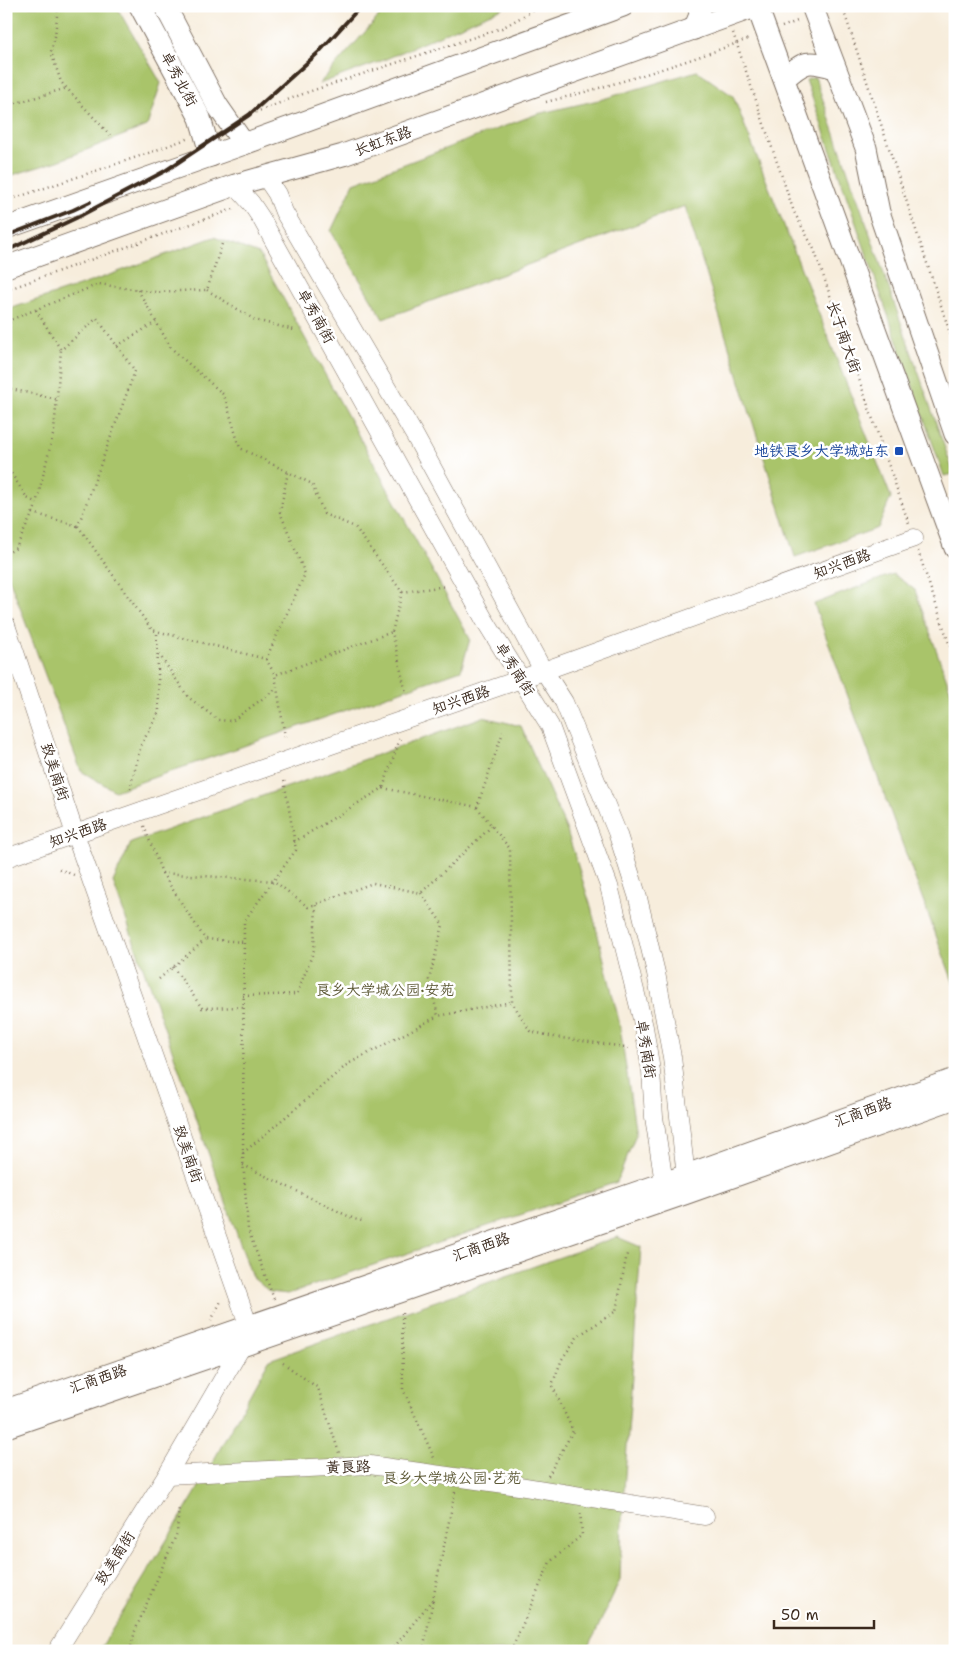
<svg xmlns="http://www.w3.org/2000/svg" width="961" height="1657" font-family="'Shantell Sans','LXGW WenKai TC',sans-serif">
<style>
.green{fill:#a9c46b;stroke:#727744}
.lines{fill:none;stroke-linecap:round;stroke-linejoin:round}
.minor-casing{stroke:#7d6e60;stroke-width:19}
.major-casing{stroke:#7d6e60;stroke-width:23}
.path{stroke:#7d6e60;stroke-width:2.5;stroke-dasharray:1 4;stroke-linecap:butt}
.minor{stroke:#fff;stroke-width:18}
.major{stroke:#fff;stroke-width:21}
.rail{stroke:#3b2a1e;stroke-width:4}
.transit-dot{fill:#1a4fb4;stroke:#fff;stroke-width:2}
.labels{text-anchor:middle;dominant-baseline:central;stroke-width:5;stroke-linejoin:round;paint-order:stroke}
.street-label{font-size:15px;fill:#3b2a1e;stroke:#fff}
.transit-label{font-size:15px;fill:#164399;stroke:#fff;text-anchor:end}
.park-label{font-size:15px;fill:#5c5835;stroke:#fff}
</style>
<rect width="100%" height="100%" fill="#fff"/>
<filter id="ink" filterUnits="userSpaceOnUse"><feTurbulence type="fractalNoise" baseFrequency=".02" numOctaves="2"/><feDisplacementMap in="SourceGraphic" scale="10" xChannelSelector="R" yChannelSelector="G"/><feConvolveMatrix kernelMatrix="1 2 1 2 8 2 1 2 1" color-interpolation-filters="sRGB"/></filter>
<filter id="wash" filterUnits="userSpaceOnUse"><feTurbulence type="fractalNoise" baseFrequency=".0096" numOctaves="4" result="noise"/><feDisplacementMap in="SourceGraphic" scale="20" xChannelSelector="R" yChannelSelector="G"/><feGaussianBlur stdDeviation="1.12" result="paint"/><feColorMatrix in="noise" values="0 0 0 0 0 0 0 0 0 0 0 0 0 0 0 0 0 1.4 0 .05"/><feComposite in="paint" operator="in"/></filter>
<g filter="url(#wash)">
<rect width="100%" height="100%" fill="#f7eddc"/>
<g class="green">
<polygon points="6,6 116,6 161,83 147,126 58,161 6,177"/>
<polygon points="388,6 507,6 379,62 319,84"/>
<polygon points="697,71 733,96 891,497 878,528 795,557 685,206 383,319 331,231 354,183 537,114 603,99"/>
<polygon points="815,77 954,474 944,476 806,80"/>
<polygon points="214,237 259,254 470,639 461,670 115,791 81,771 6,570 6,310 82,285"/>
<polygon points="893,574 915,590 955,703 955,987 814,604"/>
<polygon points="483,717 521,726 567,831 591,907 619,1021 636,1134 617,1182 288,1294 270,1292 252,1277 113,882 131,843"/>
<polygon points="617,1237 641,1247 622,1519 620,1580 587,1651 99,1651 195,1494 269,1360"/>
</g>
</g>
<g filter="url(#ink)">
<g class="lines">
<g class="minor-casing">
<g id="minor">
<polyline points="265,176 277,194 284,212 415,436 539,663 564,702 617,832 638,898 656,973 672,1057 686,1176 685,1186"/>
<polyline points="235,185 251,203 261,218 484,619 550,726 609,886 644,1027 651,1071 654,1117 664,1183 664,1196"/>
<polyline points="6,625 75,834 249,1327 242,1346 167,1475 57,1651"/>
<polyline points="6,858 521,679 914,538"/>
<polyline points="167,1475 370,1465 519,1486 705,1516"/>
</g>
</g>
<g class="major-casing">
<g id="major">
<polyline points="140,6 200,118 211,156"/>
<polyline points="165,6 217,105 244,144"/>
<polyline points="757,6 955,548"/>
<polyline points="812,6 866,148 879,212 955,434"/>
<polyline points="694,29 700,15 699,6"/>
<path d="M784 79C805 60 808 60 835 68"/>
<polyline points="6,228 244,144 623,6"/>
<polyline points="6,267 235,185 343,155 757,6"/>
<polyline points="6,1410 664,1183 955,1079"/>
<polyline points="6,1427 684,1194 955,1098"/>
</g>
</g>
<g class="path">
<polyline points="58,6 55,36 51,52 61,82 110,135"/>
<polyline points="842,6 955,348"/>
<polyline points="831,9 841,6"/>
<polyline points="782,27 800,20"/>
<polyline points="733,33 794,212 814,249 909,524"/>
<path d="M546 102C615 85 684 63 751 38"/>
<polyline points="6,105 13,104 67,88"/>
<polyline points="246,116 308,92 502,28 541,6"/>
<polyline points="6,201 143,155 189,138"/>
<polyline points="6,290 236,208"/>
<polyline points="138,290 171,348 224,395 240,448 312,484 324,514 355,527 402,592 447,586"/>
<polyline points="207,290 255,320 294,330"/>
<polyline points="36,310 61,350"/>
<polyline points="117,346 156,322"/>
<polyline points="6,368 10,320 99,284 151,292 207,290 222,244"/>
<polyline points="6,388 56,399"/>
<polyline points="6,465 27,498 37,503"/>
<polyline points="33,513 78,526"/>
<polyline points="918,551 955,661"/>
<polyline points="6,554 16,548 35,508 54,431 61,350 97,318 135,371 78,526 152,630 266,659 305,574 280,512 288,472"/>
<polyline points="402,592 392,632 406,693"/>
<polyline points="159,654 188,697 218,720 232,721 277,688"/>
<polyline points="266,659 275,675"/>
<polyline points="285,737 275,675 392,632"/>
<polyline points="383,788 477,807 503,732"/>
<polyline points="130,789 141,745 159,712 157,632"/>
<polyline points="477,807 510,849 512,1002 530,1031 554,1037 632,1048"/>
<polyline points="144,826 162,873 274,881 308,907 373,883 421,893 492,826"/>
<polyline points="294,842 383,788 400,738"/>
<polyline points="59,869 74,875"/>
<polyline points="162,873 205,939 244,942"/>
<polyline points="421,893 443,925 429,980 438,1016 512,1002"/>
<polyline points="173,967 202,1008 244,1007"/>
<polyline points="159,979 205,940"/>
<polyline points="243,996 297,994 314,950 316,904"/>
<polyline points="243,1153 348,1064 438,1016"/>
<polyline points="243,1165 354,1219 362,1221"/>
<polyline points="274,1299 248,1230 243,1160 244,921 296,850 284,780"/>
<polyline points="402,1313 403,1389 435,1460"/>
<polyline points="211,1321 222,1299"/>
<polyline points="283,1363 318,1388 339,1453"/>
<polyline points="548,1476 573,1431 552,1385 562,1359 578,1336 616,1311 627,1254"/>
<polyline points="130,1651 135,1631 177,1533 179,1507"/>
<polyline points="391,1651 433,1599 455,1492"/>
<polyline points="423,1651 433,1600"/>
<polyline points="511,1651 550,1562 582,1535 580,1510"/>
</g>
<use href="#minor" class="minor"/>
<use href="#major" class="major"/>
<g class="rail">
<polyline points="6,236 73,210 90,202"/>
<polyline points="6,251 76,218 165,171 249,115 319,52 361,6"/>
</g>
</g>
</g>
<rect class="transit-dot" x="894" y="446" width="10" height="10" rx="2.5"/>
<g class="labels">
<g class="street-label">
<text transform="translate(179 79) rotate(62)">卓秀北街</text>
<text transform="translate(383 141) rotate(-20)">长虹东路</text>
<text transform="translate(316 316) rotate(61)">卓秀南街</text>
<text transform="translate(844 337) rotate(71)">长于南大街</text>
<text transform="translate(842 564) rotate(-20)">知兴西路</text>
<text transform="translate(515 669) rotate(58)">卓秀南街</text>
<text transform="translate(461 700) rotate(-19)">知兴西路</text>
<text transform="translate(55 772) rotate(72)">致美南街</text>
<text transform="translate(78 833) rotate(-19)">知兴西路</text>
<text transform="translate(646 1049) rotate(81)">卓秀南街</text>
<text transform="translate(863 1112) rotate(-20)">汇商西路</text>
<text transform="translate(188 1154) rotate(71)">致美南街</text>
<text transform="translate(481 1247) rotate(-19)">汇商西路</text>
<text transform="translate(98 1379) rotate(-19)">汇商西路</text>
<text transform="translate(348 1467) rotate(-2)">黄良路</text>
<text transform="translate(115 1558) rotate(-58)">致美南街</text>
</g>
<g class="transit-label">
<text x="889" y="451">地铁良乡大学城站东</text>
</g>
<g class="park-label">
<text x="385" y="990">良乡大学城公园·安苑</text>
<text x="452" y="1478">良乡大学城公园·艺苑</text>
</g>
</g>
<rect width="961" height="1657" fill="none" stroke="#fff" stroke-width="25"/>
<path d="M774 1620v8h100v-8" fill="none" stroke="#3b2a1e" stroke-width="2.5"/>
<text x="781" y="1620" font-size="15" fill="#3b2a1e" stroke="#ffffff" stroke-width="4" paint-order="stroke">50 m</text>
</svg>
